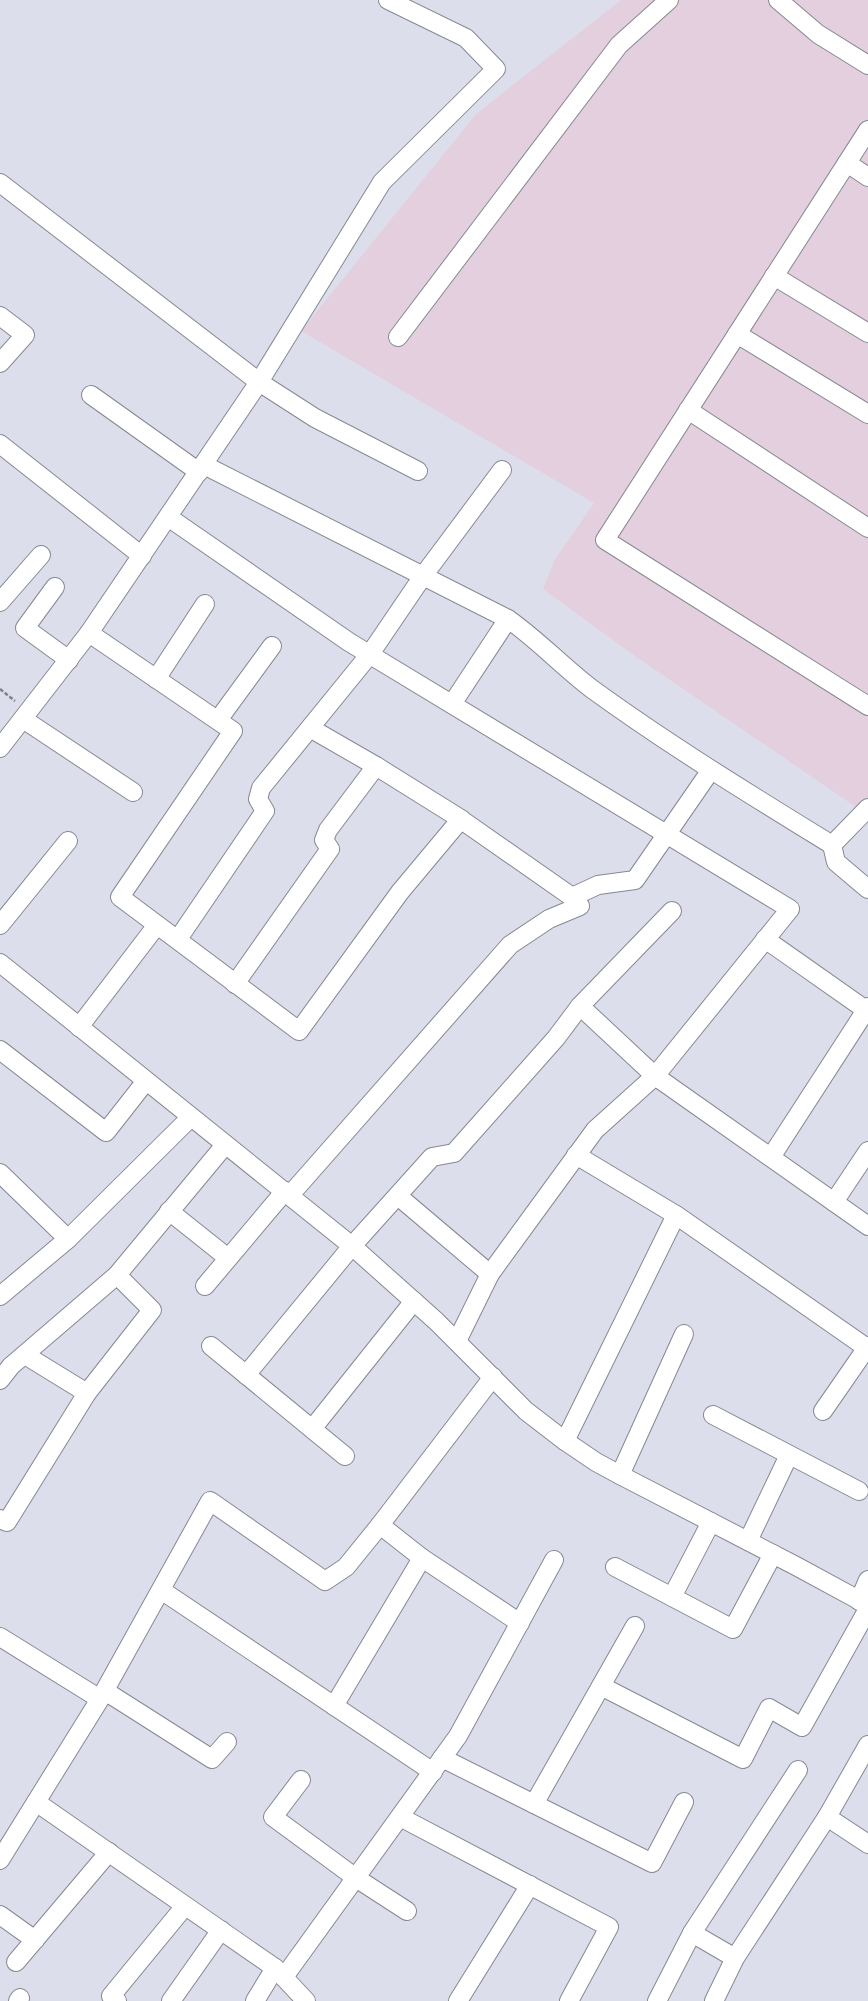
<svg xmlns="http://www.w3.org/2000/svg" width="868" height="2001" font-family="'DM Sans',sans-serif">
<style>
.commercial{fill:#e3cfde}
.lines{fill:none;stroke-linecap:round;stroke-linejoin:round}
.minor-casing{stroke:#858993;stroke-width:20}
.path{stroke:#80828b;stroke-width:2.5;stroke-dasharray:4 2;stroke-linecap:butt}
.minor{stroke:#fff;stroke-width:18}
</style>
<rect width="100%" height="100%" fill="#dcdfeb"/>
<polygon class="commercial" points="621,0 868,0 868,801 856,807 632,654 543,589 554,561 594,503 301,331 476,114"/>
<g class="lines">
<g class="minor-casing">
<g id="minor">
<polyline points="388,0 466,38 496,69 382,182 259,382 315,418 418,471"/>
<polyline points="778,0 818,34 868,65"/>
<polyline points="868,130 605,540 868,706"/>
<polyline points="847,163 868,177"/>
<polyline points="0,183 259,382 89,633 0,748"/>
<polyline points="774,276 868,333"/>
<polyline points="0,316 25,335 0,363"/>
<polyline points="737,334 868,414"/>
<polyline points="398,337 619,45 669,0"/>
<polyline points="91,395 199,472"/>
<polyline points="688,410 868,528"/>
<polyline points="0,444 142,556"/>
<path d="M204 465 508 619C538 640 563 667 592 689 669 745 751 795 832 845L836 862 868 889"/>
<polyline points="168,517 349,642 790,909 655,1076 595,1130 490,1274 457,1341"/>
<polyline points="55,587 25,628 69,660"/>
<polyline points="0,602 41,555"/>
<polyline points="89,633 233,731 120,897 299,1031 400,892 461,819"/>
<polyline points="156,679 205,604"/>
<polyline points="452,704 508,619"/>
<polyline points="23,719 133,792"/>
<polyline points="218,720 272,646"/>
<polyline points="832,845 868,808"/>
<polyline points="572,897 598,885 635,880 711,770"/>
<polyline points="0,925 68,841"/>
<polyline points="178,939 265,811 258,799 261,788 370,654 423,576 502,470"/>
<polyline points="765,939 866,1010"/>
<polyline points="0,963 352,1246 436,1321 526,1411 565,1441 596,1462 620,1475 796,1566 868,1605"/>
<polyline points="235,984 330,849 324,840 328,830 376,766"/>
<polyline points="580,1006 655,1076 868,1226"/>
<polyline points="79,1027 157,925"/>
<polyline points="0,1050 106,1132 146,1081"/>
<polyline points="576,1155 676,1215 867,1348"/>
<polyline points="771,1157 868,1007"/>
<polyline points="0,1173 68,1239"/>
<polyline points="290,1195 510,945 549,919 580,906 572,897 456,816 376,766 310,728"/>
<polyline points="398,1196 490,1274"/>
<polyline points="834,1202 868,1151"/>
<polyline points="169,1211 228,1258"/>
<polyline points="205,1286 285,1191"/>
<polyline points="0,1296 68,1239 191,1117"/>
<polyline points="211,1346 345,1456"/>
<polyline points="25,1355 87,1393"/>
<polyline points="246,1375 352,1246 432,1157 454,1153 556,1038 580,1006 672,911"/>
<polyline points="0,1380 11,1366 117,1275 225,1145"/>
<polyline points="823,1411 868,1346"/>
<polyline points="713,1415 859,1491"/>
<polyline points="312,1429 414,1301"/>
<polyline points="565,1441 676,1215"/>
<polyline points="620,1475 684,1334"/>
<polyline points="0,1519 7,1522 87,1393 152,1310 117,1275"/>
<polyline points="380,1525 422,1558 520,1623"/>
<polyline points="748,1541 789,1455"/>
<polyline points="615,1567 733,1629 773,1554"/>
<polyline points="161,1590 433,1772"/>
<polyline points="672,1597 711,1522"/>
<polyline points="859,1601 868,1580"/>
<polyline points="0,1637 100,1699 36,1802 275,1968 306,2001"/>
<polyline points="601,1686 743,1759 769,1708 802,1727 868,1609"/>
<polyline points="105,1691 212,1759 227,1742"/>
<polyline points="100,1699 210,1501 325,1581 346,1567 380,1525 493,1377"/>
<polyline points="334,1706 422,1558"/>
<polyline points="442,1758 652,1863 684,1802"/>
<polyline points="301,1780 273,1817 356,1878 407,1911"/>
<polyline points="534,1804 635,1626"/>
<polyline points="400,1817 609,1927 569,2001"/>
<polyline points="827,1817 868,1844"/>
<polyline points="0,1860 36,1802"/>
<polyline points="0,1915 35,1940"/>
<polyline points="692,1933 735,1958"/>
<polyline points="16,1962 109,1852"/>
<polyline points="284,1977 458,1736 554,1560"/>
<polyline points="18,2001 20,1998"/>
<polyline points="117,2001 111,1996 185,1906"/>
<polyline points="171,2001 221,1930"/>
<polyline points="255,2001 275,1968"/>
<polyline points="458,2001 530,1885"/>
<polyline points="657,2001 692,1933 798,1770"/>
<polyline points="714,2001 735,1958 827,1817 868,1745"/>
</g>
</g>
<polyline class="path" points="0,689 15,701"/>
<use href="#minor" class="minor"/>
</g>
</svg>
